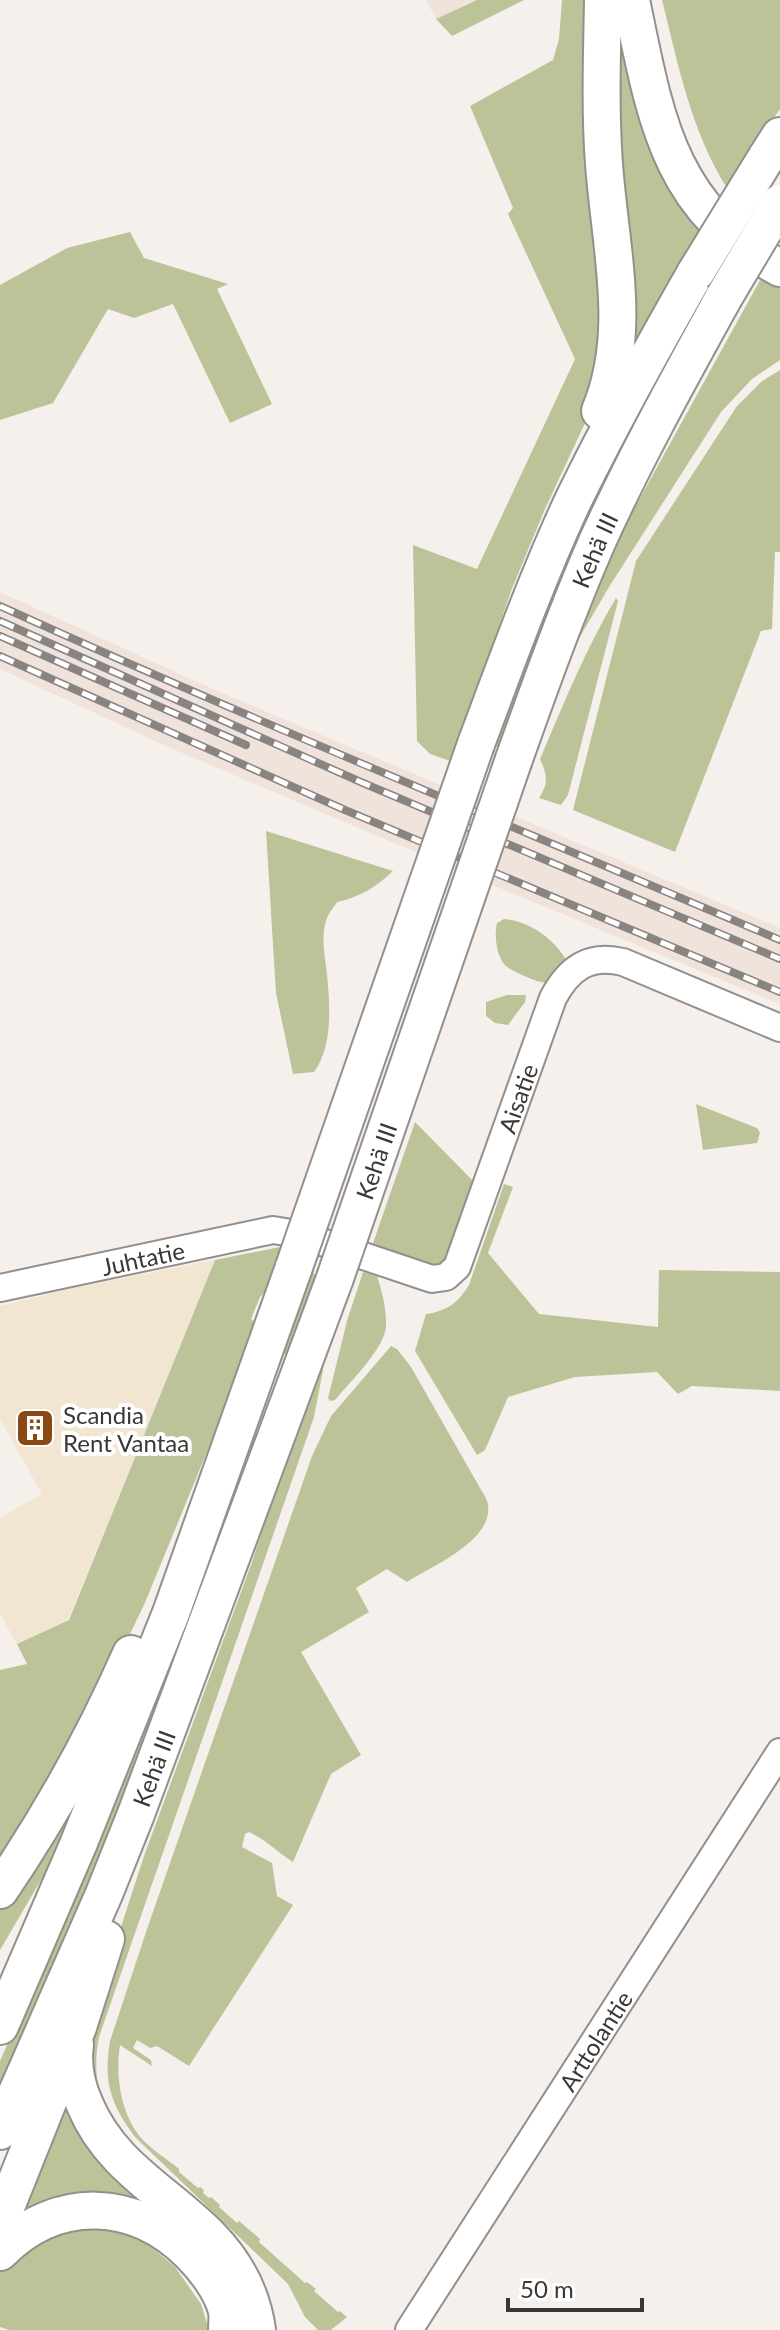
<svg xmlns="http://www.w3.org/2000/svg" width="780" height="2330" font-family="Lato,sans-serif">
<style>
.built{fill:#efe3db}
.industrial{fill:#f2e5d1}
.green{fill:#bdc398}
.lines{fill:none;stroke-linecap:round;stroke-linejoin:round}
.tertiary-casing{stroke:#948f8c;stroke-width:30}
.trunk-casing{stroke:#948f8c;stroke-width:40}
.tertiary{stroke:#fff;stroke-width:26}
.trunk{stroke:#fff;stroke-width:36}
.rail-casing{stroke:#878481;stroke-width:8}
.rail{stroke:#fff;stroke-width:5;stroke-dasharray:15;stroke-linecap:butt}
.trunk-bridge-casing{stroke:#948f8c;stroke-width:40;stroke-linecap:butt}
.trunk-bridge{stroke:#fff;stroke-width:36}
.labels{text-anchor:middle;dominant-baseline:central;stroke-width:8;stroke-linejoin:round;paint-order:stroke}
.street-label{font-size:24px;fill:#3a3836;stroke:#fff}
.poi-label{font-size:24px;fill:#3a3836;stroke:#fff;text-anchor:start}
</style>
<rect width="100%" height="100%" fill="#f5f0ec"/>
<g class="built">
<polygon points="426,0 477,0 436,19"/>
<polygon points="0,592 215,690 780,928 780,1004 507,891 168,747 0,669"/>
</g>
<polygon class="industrial" points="215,1260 68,1620 17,1644 0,1614 0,1518 42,1494 0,1419 0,1306 69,1289"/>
<g class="green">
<polygon points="477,0 524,0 452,36 436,19"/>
<polygon points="562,0 593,0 603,247 599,384 585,423 545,509 511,591 453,762 430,754 417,741 413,545 477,569 575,359 508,214 513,208 470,106 553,60 559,39"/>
<polygon points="616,0 705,226 633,352 617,211"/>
<path d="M662 0H780V109L727 188C691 131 678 64 662 0Z"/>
<polygon points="130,232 144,258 228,284 217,289 272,404 230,423 173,304 134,318 108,309 53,403 0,420 0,285 67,248"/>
<polygon points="727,246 735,253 504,749 490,745 539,618 603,475"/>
<polygon points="764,273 780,279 780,360 752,379 721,412 609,587 574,647 585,604 623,529"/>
<polygon points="780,370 780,552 775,552 772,629 761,631 675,852 573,810 636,561 737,406 761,382"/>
<path d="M616 598 618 601 568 795 561 805 539 798C549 783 547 774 540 759 564 703 585 650 616 598Z"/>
<path d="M266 831 393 871C376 887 360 897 337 902 334 907 329 913 327 918 320 937 325 955 327 974 330 1004 333 1047 314 1072L293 1074 276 993Z"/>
<path d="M504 919C530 921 554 939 567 961L547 983C538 983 513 972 506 966 496 957 494 934 497 923Z"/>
<polygon points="507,995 526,995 525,1002 508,1025 495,1023 486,1016 486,1002"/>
<polygon points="696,1104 757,1128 760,1133 757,1143 703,1150"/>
<polygon points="415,1122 478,1186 452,1255 437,1268 371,1249"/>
<path d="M504 1184 513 1187 488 1253 539 1314 658 1327 659 1270 780 1272V1391L692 1386 678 1394 657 1372 575 1377 508 1397 485 1450 477 1455 415 1351 426 1314C447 1311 458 1303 469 1285Z"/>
<polygon points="285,1246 274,1283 260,1297 251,1319 258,1325 253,1340 144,1605 89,1719 0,1874 0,1670 27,1664 17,1644 69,1620 215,1260"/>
<polygon points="311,1272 321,1278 290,1354 285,1354 281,1349 306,1274"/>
<path d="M363 1272 377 1276C382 1291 387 1311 386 1327 384 1349 350 1382 335 1400L330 1401 328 1398 347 1321Z"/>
<path d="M391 1346 397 1349 411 1367 480 1488C483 1493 488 1500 488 1505 493 1541 432 1566 407 1582L387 1569 356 1588 369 1612 301 1652 361 1755 331 1774 293 1862C277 1852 266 1840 249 1832L245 1834 242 1847 272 1863 277 1896 293 1905 189 2066 157 2046 150 2048 137 2040 133 2048 151 2060 152 2066 120 2045C115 2077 121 2117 144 2141 154 2151 168 2160 179 2169V2172L198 2188 200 2187 204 2190 203 2193 209 2198 211 2197 220 2205 219 2207 237 2223 239 2221 260 2239 259 2242 305 2283 307 2282 316 2289 314 2291 338 2312 340 2311 347 2317 331 2330H318L305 2317 288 2284 136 2138C111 2105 103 2083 110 2041L147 1929 312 1456 331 1416Z"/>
<path d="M321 1363 323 1370 314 1417 99 2037C94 2063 96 2083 103 2108L84 2068 119 1933 144 1856 252 1562 303 1406 311 1398Z"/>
<polygon points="253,1433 256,1433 260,1437 149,1739 94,1872 0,2089 0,2061 41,1968"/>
<polygon points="107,1728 64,1835 48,1868 0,1950 0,1908"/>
<polygon points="68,2086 166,2210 12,2222"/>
<polygon points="84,2227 112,2229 145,2241 175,2267 201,2304 209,2330 9,2330 0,2327 0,2271 29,2247 48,2235"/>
</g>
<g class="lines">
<g class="tertiary-casing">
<g id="tertiary">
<path id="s1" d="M0 1288 273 1230 298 1234 432 1279 446 1277 457 1267 553 998C569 968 589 954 623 962L780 1028"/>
<path id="s2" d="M409 2330 780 1752"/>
</g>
</g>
<g class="trunk-casing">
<g id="trunk">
<path d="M631 0C655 115 667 208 780 268"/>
<polyline points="766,158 780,136"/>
<path d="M600 411C633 332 610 247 604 164 600 110 602 55 603 0"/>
<path d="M476 744C506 664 535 583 571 505 609 426 652 349 696 272"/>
<path id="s3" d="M514 759C540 686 566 613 597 542 635 458 680 377 724 297"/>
<path d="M0 1890C50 1816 95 1736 131 1654"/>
<polyline points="0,2026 78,1845 171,1613 294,1267"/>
<path d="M75 2045C72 2066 76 2085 85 2105 111 2167 166 2192 211 2238 236 2264 252 2294 257 2330"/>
<path id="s4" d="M0 2131 104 1894 136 1814 335 1278"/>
<polyline points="0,2222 78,2027 106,1939"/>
<path d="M0 2252C57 2195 135 2198 191 2254 206 2269 222 2291 227 2311 228 2317 227 2324 227 2330"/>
</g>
</g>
<use href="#tertiary" class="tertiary"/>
<use href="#trunk" class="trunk"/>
<g class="rail-casing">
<g id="rail">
<path d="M0 606C258 723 520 829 780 940"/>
<polyline points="0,621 363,783 780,959"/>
<polyline points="0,636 246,745"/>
<polyline points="0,656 345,810 780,992"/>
</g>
</g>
<use href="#rail" class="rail"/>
<g class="trunk-bridge-casing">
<g id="trunk-bridge">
<polyline points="696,272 766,158"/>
<polyline points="724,297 780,203"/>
<polyline points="294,1267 476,744"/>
<path id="s5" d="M335 1278 514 759"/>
</g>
</g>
<use href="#trunk-bridge" class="trunk-bridge"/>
</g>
<defs>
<g id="building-square" transform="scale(2)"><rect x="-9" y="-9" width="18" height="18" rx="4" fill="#8a4913" stroke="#fff"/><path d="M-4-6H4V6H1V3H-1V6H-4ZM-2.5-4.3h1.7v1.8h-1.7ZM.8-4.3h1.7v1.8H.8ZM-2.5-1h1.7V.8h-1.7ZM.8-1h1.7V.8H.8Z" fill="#fff"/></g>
</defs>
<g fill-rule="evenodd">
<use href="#building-square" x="35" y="1428"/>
</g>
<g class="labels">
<g class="street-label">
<text stroke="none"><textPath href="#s3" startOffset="224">Kehä III</textPath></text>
<text stroke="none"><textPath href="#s1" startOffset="654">Aisatie</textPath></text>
<text stroke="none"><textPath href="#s5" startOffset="124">Kehä III</textPath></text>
<text stroke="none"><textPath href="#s1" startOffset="146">Juhtatie</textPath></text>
<text stroke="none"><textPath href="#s4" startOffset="394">Kehä III</textPath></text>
<text stroke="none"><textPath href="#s2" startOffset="344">Arttolantie</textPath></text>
</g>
<g class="poi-label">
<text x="63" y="1414">Scandia<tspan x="63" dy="28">Rent Vantaa</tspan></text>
</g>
</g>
<path d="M508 2298v12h134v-12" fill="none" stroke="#3a3836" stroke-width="4"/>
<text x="520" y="2298" font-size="24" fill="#3a3836" stroke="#ffffff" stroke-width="6" paint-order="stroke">50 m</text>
</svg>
